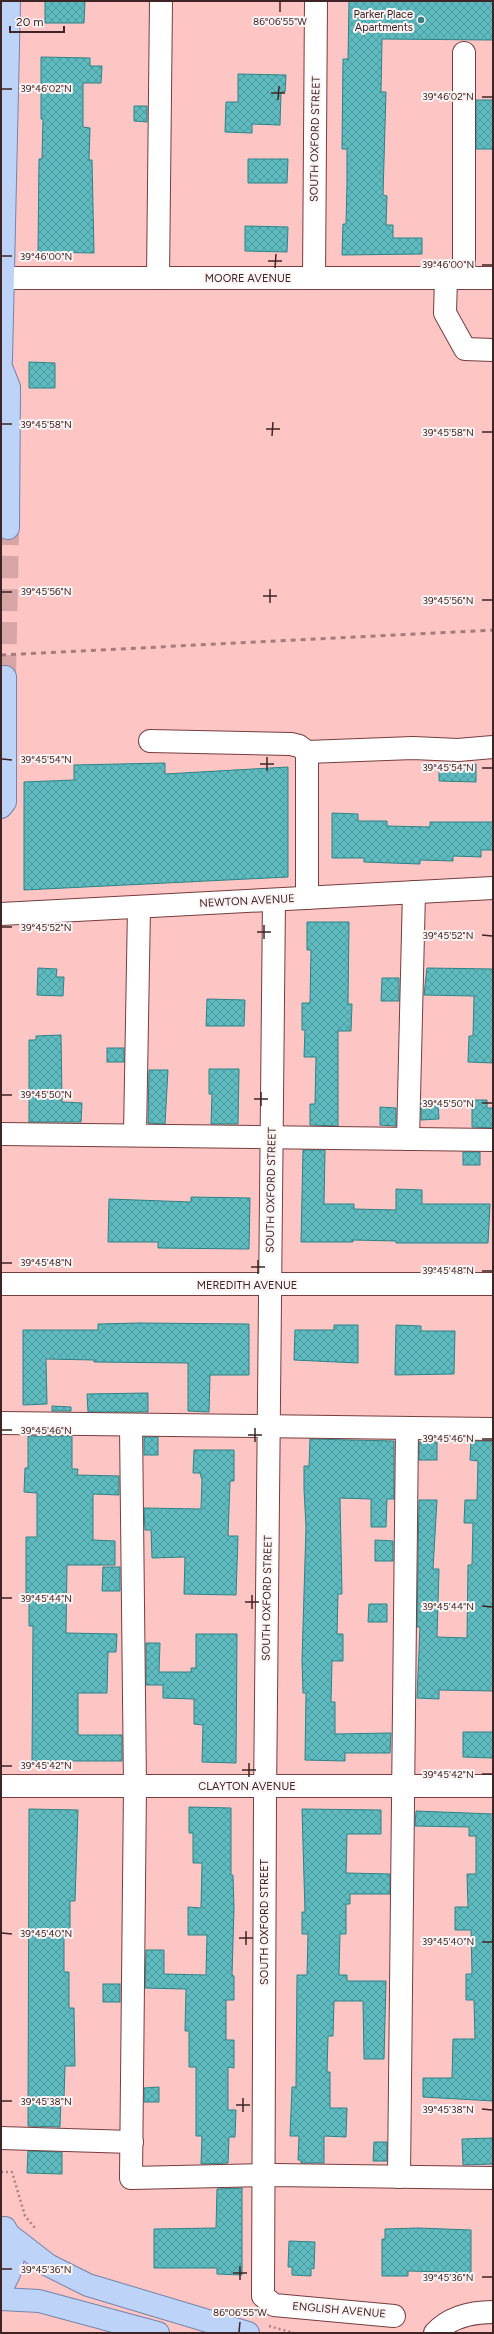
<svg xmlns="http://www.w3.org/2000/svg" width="494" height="2334" font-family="Figtree,sans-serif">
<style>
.building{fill:url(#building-cross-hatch);stroke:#2d8387}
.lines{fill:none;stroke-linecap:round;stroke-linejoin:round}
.major-tunnel{stroke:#d7a5a4;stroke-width:22;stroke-dasharray:22 11;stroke-linecap:butt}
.minor-casing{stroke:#773d3f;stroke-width:24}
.major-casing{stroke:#7484ab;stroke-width:24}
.path{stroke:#ad8281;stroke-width:2.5;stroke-dasharray:2 3;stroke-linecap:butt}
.minor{stroke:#fff;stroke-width:22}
.major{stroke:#bdd4f8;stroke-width:22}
.rail{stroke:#a67c7b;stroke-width:3;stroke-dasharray:5 5;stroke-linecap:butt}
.ticks{fill:none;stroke:#3e2424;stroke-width:1.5}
.poi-dot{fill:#388184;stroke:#fcf4f4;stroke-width:1.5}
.labels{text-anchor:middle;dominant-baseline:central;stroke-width:4;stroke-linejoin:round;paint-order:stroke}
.poi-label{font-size:11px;fill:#3e2424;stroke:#fcf4f4;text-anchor:end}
.street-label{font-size:11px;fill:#3e2424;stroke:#fcf4f4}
.ticks-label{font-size:10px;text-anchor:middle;fill:#3e2424;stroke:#fcf4f4;stroke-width:4;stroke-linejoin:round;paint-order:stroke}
</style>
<defs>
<pattern id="building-cross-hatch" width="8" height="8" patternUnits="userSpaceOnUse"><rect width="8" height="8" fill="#5ebcc0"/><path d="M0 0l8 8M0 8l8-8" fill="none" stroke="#4f999c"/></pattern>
</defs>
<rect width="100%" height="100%" fill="#fdc5c4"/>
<g class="building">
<polygon points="45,1 85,1 84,23 45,23"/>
<polygon points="349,1 493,1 493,40 382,39 381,92 386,92 383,195 387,196 386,225 393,225 393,238 422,238 422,254 342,255 343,224 346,224 347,184 347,149 342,149 343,59 348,59"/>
<polygon points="41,57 90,58 90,66 102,66 101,83 83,83 83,127 90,128 89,160 92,160 94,253 38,252 39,159 42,159 43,119 41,119"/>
<polygon points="238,74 286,75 285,92 281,92 280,125 252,124 252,133 225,132 226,102 238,102"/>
<rect x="476" y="100" width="17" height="49"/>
<polygon points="134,106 147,106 147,122 134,121"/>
<polygon points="248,159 288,159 287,183 248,183"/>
<polygon points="245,226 288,227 287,252 245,251"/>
<polygon points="29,362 55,363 55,388 29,388"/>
<polygon points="165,763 165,774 288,767 288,877 24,890 24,782 74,780 74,765"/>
<polygon points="439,764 476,764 476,782 439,781"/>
<polygon points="332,813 358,814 358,821 387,821 387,826 430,827 430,822 493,822 493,850 481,850 481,857 453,856 453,861 420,860 420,864 364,862 364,858 332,858"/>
<polygon points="307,922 349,922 348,1004 352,1004 351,1031 338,1031 338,1126 310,1125 310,1104 315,1104 316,1057 304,1057 305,1030 302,1030 302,1003 310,1003 311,950 307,950"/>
<polygon points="38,968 57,969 56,977 64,977 63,996 37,995"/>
<polygon points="427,968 493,969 493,1063 468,1062 469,1036 473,1036 474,996 424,995"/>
<polygon points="382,978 399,978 399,1001 381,1001"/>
<polygon points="207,999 245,1000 244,1026 206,1026"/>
<polygon points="61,1035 62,1102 82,1103 81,1122 29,1122 29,1040 36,1040 36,1036"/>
<rect x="107" y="1048" width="17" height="14"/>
<polygon points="209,1069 239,1069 238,1124 211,1124 212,1094 209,1094"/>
<polygon points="149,1070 168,1070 165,1124 148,1123"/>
<polygon points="472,1100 487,1100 487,1108 493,1108 493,1128 472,1127"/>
<polygon points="438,1102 439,1119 421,1120 421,1104"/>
<polygon points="380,1107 396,1108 396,1126 380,1125"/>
<polygon points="303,1150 325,1150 324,1204 354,1204 354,1209 396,1210 396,1189 422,1190 422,1204 490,1204 488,1243 396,1243 396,1241 353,1240 353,1242 301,1242"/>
<rect x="463" y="1152" width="17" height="13"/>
<polygon points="191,1197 250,1198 249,1249 158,1248 158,1242 108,1242 109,1199 191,1202"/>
<polygon points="139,1323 249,1324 249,1375 210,1375 209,1412 188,1411 188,1363 94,1362 94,1360 46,1359 47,1404 23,1405 23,1330 98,1330 98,1324"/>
<polygon points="334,1325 358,1325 358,1363 294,1360 295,1330 334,1330"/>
<polygon points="396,1325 421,1326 421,1331 455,1331 454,1374 395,1375"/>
<polygon points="148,1393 148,1412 88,1412 87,1394"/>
<polygon points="52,1406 71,1407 71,1411 52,1411"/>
<polygon points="28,1436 72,1436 72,1469 78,1469 77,1475 119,1476 119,1495 93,1494 93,1540 115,1541 115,1565 67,1565 66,1633 117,1634 116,1652 108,1652 107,1693 78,1693 78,1735 122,1735 122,1761 32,1761 33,1626 29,1626 29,1593 26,1593 26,1537 37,1537 37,1493 24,1492 25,1468 28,1468"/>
<rect x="144" y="1437" width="14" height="18"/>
<polygon points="310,1439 394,1441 394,1499 387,1499 386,1527 371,1527 371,1499 340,1498 342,1594 338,1594 337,1634 343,1634 343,1661 332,1661 331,1702 335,1702 335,1734 391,1733 390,1753 345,1753 345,1761 305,1760 306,1693 303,1693 302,1661 306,1527 304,1489 304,1466 309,1466"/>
<polygon points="471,1441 493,1441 493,1691 439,1690 439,1699 417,1698 420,1627 417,1627 419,1500 437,1500 433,1569 439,1569 437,1637 467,1638 468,1565 472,1565 473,1523 464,1523 465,1500 477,1500 478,1461 470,1460"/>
<rect x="419" y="1442" width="18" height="18"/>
<polygon points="194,1450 234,1450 234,1481 230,1481 228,1536 238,1536 236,1595 184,1594 185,1557 152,1558 151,1530 145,1530 144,1508 201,1509 202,1480 200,1473 193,1473"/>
<polygon points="375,1540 393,1541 393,1561 375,1561"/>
<polygon points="103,1567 120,1567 120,1591 102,1591"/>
<polygon points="369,1604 387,1604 387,1622 368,1622"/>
<polygon points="196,1634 237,1634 236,1763 202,1762 203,1725 194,1724 194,1699 163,1698 163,1685 146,1685 146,1643 160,1643 159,1672 191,1672 191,1668 196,1668"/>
<polygon points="463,1732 493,1732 493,1758 463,1757"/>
<polygon points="189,1807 231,1808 231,1875 233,1875 234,1908 232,1975 234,1976 234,2000 226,2000 226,2040 234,2040 234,2068 228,2067 228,2110 236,2110 235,2137 229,2137 228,2163 201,2164 202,2136 196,2136 196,2067 189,2067 189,2031 185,2031 186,1989 145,1988 146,1950 164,1950 164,1974 206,1975 207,1935 188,1935 188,1907 201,1908 202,1863 193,1863 193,1833 189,1833"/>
<polygon points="29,1809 78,1810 75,1901 70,1901 70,1932 64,1932 64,1972 69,1972 69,2008 74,2008 75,2066 65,2066 64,2098 61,2097 60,2127 28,2126"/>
<polygon points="302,1809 381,1810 381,1834 347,1834 346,1873 390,1874 390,1894 350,1894 350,1904 346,1904 346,1934 340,1934 339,1975 347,1975 347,1981 386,1981 384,2059 364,2059 363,2001 334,2001 333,2036 328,2036 327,2072 330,2072 330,2108 347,2108 346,2137 324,2136 324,2163 301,2163 301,2160 298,2160 299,2136 290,2136 292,2087 296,2087 297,1975 307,1975 308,1934 302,1934 302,1912 305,1912"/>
<polygon points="416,1811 493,1814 493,2101 423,2097 423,2078 452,2078 453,2039 475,2039 474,2000 466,2000 466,1974 472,1974 471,1930 455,1930 455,1907 468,1907 467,1874 476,1874 476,1836 469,1836 469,1827 415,1826"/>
<rect x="103" y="1984" width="17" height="18"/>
<polygon points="159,2087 159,2102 144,2102 144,2088"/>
<polygon points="493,2138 493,2164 463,2165 462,2139"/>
<polygon points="374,2142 387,2142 387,2161 373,2161"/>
<polygon points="28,2151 62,2152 62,2174 27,2173"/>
<polygon points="242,2188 242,2275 217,2274 217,2268 154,2268 154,2229 216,2228 217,2189"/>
<polygon points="418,2228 471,2230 471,2277 449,2278 449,2272 408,2271 408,2276 382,2276 382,2239 385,2239 385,2229"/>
<polygon points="289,2241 315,2242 314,2269 311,2268 311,2276 292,2275 292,2267 288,2267"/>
</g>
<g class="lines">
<polyline class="major-tunnel" points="5,677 8,528"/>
<g class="minor-casing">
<g id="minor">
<polyline points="464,53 464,278"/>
<polyline points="3,278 493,278"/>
<polyline points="158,278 161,1"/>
<polyline points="314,278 316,1"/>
<polyline points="446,278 445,313 465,349 493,350"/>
<polyline points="150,741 291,744 299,746 307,752 307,898"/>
<polyline points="307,752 413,748 458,750 493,747"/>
<polyline points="274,900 265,1798 263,2296 274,2305 394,2316"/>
<polyline points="1,914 493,888"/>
<polyline points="1,1134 493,1140"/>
<polyline points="135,1135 139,907"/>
<polyline points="408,1139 414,892"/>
<polyline points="1,1284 493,1284"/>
<polyline points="1,1423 493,1429"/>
<polyline points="131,1425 135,1786 131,2178 273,2175 493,2178"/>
<polyline points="1,1786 493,1786"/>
<polyline points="1,2138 132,2142"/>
<polyline points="399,2177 407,1429"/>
<path d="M435 2333C450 2317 471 2312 493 2312"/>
</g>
</g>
<g class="major-casing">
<g id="major">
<polyline points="1,360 9,1"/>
<polyline points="1,367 9,387 8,528"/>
<polyline points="1,807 5,802 5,677"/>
<polyline points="8,2234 48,2265 88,2285 248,2333"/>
<path d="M1 2288C14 2270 18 2248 5 2228"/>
<polyline points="1,2299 39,2301 158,2333"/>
</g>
</g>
<g class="path">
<polyline points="1,2172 12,2172 25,2216 35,2228"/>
<polyline points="269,2326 294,2333"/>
</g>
<use href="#minor" class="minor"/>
<use href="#major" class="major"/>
<polyline class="rail" points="1,655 493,630"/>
</g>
<path class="ticks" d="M280 12V2M2 89H12M271 93H285M482 97H492M278 100 279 86M2 256H12M268 261H282M482 265H492M275 268 276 254M2 424H12M266 429H280M482 432H492M272 436 273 422M2 592H12M263 596H277M482 600H492M270 603V589M2 759 12 760M260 764H274M482 768H492M267 771V757M2 927H12M257 932H271M482 935 492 936M264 939V925M2 1095H12M254 1099H268M482 1103H492M261 1106V1092M2 1263H12M251 1267H265M482 1271H492M258 1274V1260M2 1430H12M248 1435H262M482 1439H492M255 1442V1428M2 1598H12M245 1602H259M482 1606 492 1607M252 1609V1595M2 1766H12M242 1770H256M482 1774H492M249 1777V1763M2 1933 12 1934M239 1938H253M482 1942H492M246 1945V1931M2 2101H12M236 2105H250M482 2109 492 2110M243 2112V2098M2 2269H12M233 2273H247M482 2277H492M240 2280V2266M239 2332 240 2322"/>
<circle class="poi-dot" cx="421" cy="20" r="4"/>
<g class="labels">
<g class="poi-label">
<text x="413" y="14">Parker Place<tspan x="413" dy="13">Apartments</tspan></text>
</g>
<g class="street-label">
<text transform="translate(315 139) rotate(-89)">SOUTH OXFORD STREET</text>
<text x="248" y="278">MOORE AVENUE</text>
<text transform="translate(247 901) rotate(-3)">NEWTON AVENUE</text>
<text transform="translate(271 1190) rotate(-89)">SOUTH OXFORD STREET</text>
<text x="247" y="1285">MEREDITH AVENUE</text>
<text transform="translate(267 1598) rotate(-89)">SOUTH OXFORD STREET</text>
<text x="247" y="1786">CLAYTON AVENUE</text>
<text transform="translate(264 1922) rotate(-90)">SOUTH OXFORD STREET</text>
<text transform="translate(339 2310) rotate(5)">ENGLISH AVENUE</text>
</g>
</g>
<g class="ticks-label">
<text x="280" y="25">86°06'55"W</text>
<text x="46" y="92">39°46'02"N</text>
<text x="448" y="100">39°46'02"N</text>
<text x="46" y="260">39°46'00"N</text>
<text x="448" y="268">39°46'00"N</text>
<text x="46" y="428">39°45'58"N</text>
<text x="448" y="436">39°45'58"N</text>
<text x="46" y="595">39°45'56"N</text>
<text x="448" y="604">39°45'56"N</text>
<text x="46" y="763">39°45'54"N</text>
<text x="448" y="771">39°45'54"N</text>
<text x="46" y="931">39°45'52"N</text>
<text x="448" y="939">39°45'52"N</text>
<text x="46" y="1098">39°45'50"N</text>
<text x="448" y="1107">39°45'50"N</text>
<text x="46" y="1266">39°45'48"N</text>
<text x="448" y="1274">39°45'48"N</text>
<text x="46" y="1434">39°45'46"N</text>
<text x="448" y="1442">39°45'46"N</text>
<text x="46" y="1602">39°45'44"N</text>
<text x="448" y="1610">39°45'44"N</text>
<text x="46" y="1769">39°45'42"N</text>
<text x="448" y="1778">39°45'42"N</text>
<text x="46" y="1937">39°45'40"N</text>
<text x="448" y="1945">39°45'40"N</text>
<text x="46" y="2105">39°45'38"N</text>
<text x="448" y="2113">39°45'38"N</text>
<text x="46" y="2273">39°45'36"N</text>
<text x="448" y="2281">39°45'36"N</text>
<text x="240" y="2316">86°06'55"W</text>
</g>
<rect width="494" height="2334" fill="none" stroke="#3e2424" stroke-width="4"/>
<path d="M10 26v6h54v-6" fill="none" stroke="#3e2424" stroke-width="2"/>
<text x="16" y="26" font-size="12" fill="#3e2424" stroke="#fcf4f4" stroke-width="3" paint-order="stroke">20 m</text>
</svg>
